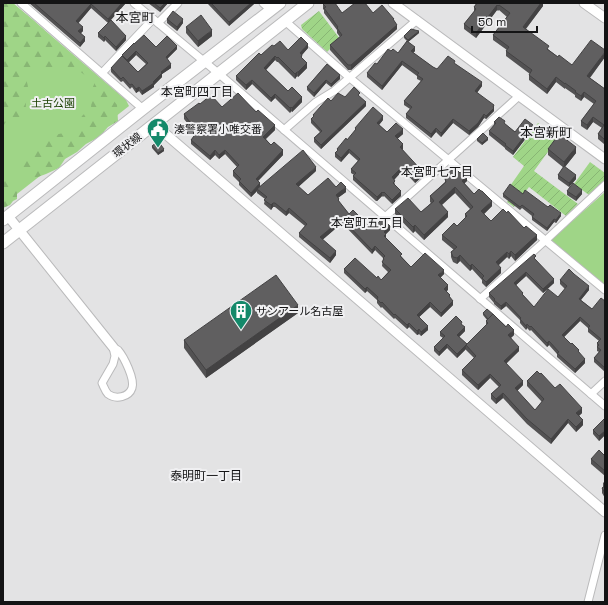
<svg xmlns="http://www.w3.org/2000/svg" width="608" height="605" font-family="'Space Grotesk','Noto Sans JP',sans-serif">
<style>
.green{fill:#9fd587}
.forest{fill:url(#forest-firs)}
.garden{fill:url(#garden-furrows)}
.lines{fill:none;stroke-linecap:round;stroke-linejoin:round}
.street-casing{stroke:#bababb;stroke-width:9}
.secondary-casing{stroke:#bababb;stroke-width:11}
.primary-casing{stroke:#bababb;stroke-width:13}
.street{stroke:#fff;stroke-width:7}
.secondary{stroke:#fff;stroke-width:9}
.primary{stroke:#fff;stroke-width:11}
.wall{fill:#535253;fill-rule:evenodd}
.shaded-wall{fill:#434243}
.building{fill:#605f60;stroke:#434243}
.labels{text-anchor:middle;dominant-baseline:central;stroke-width:4;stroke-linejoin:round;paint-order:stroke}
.park-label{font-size:11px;fill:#1d4205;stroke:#f0f0f2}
.poi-label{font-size:11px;fill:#141415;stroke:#f0f0f2;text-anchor:start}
.street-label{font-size:11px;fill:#141415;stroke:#f0f0f2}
.neighbourhood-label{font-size:12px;fill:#141415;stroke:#f0f0f2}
.quarter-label{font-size:13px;fill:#141415;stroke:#f0f0f2}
</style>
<defs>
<pattern id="forest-firs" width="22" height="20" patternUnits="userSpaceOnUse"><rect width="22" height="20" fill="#9fd587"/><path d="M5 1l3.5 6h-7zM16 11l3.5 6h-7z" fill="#88b674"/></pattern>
<pattern id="garden-furrows" width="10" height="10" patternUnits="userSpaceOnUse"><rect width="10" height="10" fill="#9fd587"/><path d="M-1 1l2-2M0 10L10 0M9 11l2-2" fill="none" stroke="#88b674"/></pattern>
</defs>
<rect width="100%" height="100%" fill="#e3e3e4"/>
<g class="green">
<polygon points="3,3 13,3 126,100 129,106 3,205"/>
<polygon points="605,192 605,286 552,241 552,239"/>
</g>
<g class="forest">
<path d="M3 3H12L32 19 43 29 52 39 62 46 68 54 101 84 117 105 118 121 108 127 99 137 86 144 77 152 65 159 59 168 46 174 35 178 26 174 21 165 26 156 40 140 55 135 71 131 76 127 82 116 91 107 92 99 90 94 95 82 86 76 78 70 68 68 62 64 53 69C39 64 38 71 26 78 27 83 29 88 28 93 28 97 26 99 26 103 25 115 29 120 16 127L7 120 4 125 3 132Z"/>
<polygon points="3,176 13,181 17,189 17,199 13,201 10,205 3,208"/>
</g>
<g class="garden">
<polygon points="319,11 340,39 327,52 302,29 301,25"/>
<polygon points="538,123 558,138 534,171 578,204 566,216 529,187 514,207 507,202 515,190 510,186 524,166 513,157"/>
<polygon points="590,162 605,173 605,181 589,195 574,184"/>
</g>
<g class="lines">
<g class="street-casing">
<g id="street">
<polyline points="21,3 143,109"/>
<polyline points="134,3 218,73 605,406"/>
<polyline points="263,3 271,10"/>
<polyline points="285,21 350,78 605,290"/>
<polyline points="158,23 178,3"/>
<polyline points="102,73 153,19"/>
<polyline points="284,130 316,102 334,91 417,20"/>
<polyline points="385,217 519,96"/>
<polyline points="480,299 546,240 605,185"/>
<path d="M113 347C113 347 118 350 118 350 124 357 135 379 132 388 129 397 116 400 108 394 105 391 104 387 102 383L113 364 115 356Z"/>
<polyline points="591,394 605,381"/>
<polyline points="588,602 605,535"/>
</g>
</g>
<g class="secondary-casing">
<g id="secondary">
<polyline points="393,3 605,159"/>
<polyline points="584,3 605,18"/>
<polyline points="154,124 605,512"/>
<polyline points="8,216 113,347"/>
</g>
</g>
<g class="primary-casing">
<g id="primary">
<polyline points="3,220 143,109 280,3"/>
<polyline points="3,243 308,3"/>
</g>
</g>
<use href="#street" class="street"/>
<use href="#secondary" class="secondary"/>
<use href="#primary" class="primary"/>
</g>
<g class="wall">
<polygon points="29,3 125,3 125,4 110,21 126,40 116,51 105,40 104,42 98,37 98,33 108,23 91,8 78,23 83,31 81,33 85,41 80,47"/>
<polygon points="148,3 168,3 160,12"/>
<polygon points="207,3 254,3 254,4 229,26"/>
<polygon points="477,3 543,3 543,6 526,29 549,50 558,57 572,65 605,57 590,78 605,89 605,142 604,144 598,139 598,134 602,128 593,122 587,130 581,126 581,121 594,104 584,97 581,101 575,97 575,95 565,88 565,89 556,82 547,94 529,80 529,75 530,74 506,56 506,51 507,50 493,40 493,35 507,17 499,10 498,11 497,10 476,38 464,29 464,24 474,12 474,7"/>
<polygon points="323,4 342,13 373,13 394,21 397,29 351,70 348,70 330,50 330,45 340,37 337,33 337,30 324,13 324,10 323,9"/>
<polygon points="167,19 183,23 177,31 167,23"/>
<polygon points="186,27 212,36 198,47 186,33"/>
<polygon points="419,33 408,42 415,51 413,53 433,67 437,69 455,64 482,86 477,93 494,107 494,111 486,119 484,118 478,127 469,135 453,123 441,137 436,132 431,138 406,118 406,114 410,109 404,105 404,101 421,81 417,79 417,76 402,65 382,90 367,77 367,73 391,51 398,53 407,41 404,38 404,36"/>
<path d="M134 44 177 49 167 59 171 68 162 74V77L154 85V87L142 95 139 91 136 93 132 87 130 89 123 81 121 82 111 72V68L122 57V55ZM136 55 146 64 138 72 129 62Z"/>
<polygon points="274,46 288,50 308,48 302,55 302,59 307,68 298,77 297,76 295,79 278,62 277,62 275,60 266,70 288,91 302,102 292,112 291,111 290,113 275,98 271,102 252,84 246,90 236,80 236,76 261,55"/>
<polygon points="327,64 340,79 331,87 326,83 314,97 307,90 307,87"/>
<polygon points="345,97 360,97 366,106 321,149 314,142 314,138 320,132 311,123 311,119 313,117 313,115 331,101"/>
<polygon points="200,104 256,112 275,130 266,139 271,145 283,155 258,181 260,186 316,171 298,187 308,195 336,187 346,192 338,198 339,202 349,214 372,229 390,230 386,234 386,239 402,257 411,267 444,274 440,278 448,290 446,291 450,298 453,305 441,317 430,307 419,317 428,330 421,336 419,334 417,335 409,327 407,329 395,318 394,319 382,307 381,308 377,303 377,300 367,291 365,293 344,273 344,269 377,278 381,280 388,272 382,266 383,258 375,250 372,254 342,223 322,240 336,255 330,263 299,237 299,233 305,226 289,213 286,216 275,207 273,207 271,210 264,204 265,199 257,193 257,191 251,197 239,185 239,182 233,176 233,171 237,167 225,154 219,159 215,155 210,160 191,144 191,140 196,134 184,119 184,114"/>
<polygon points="383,120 379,125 387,132 403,134 397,139 403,149 402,149 423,176 415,183 403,170 394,180 395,185 401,196 392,204 384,196 383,197 382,196 377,201 376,201 353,180 353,176 354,175 351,173 351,169 358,161 349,153 341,162 335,157 335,153 337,151 337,149 347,140 355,131 355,128"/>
<polygon points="494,122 505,124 515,132 533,129 513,155 505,149 505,148 489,135 489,131 494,125"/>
<polygon points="477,139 488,140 482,145 477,141"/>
<polygon points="152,146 164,151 158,155 152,148"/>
<polygon points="548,149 576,153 565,167 576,179 569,187 558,179 558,175 564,168 548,155"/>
<polygon points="445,179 467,181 464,183 474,194 492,206 484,214 491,221 507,213 537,240 515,261 511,256 509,259 507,257 498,265 501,273 486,287 482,283 482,280 472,269 470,271 460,261 457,264 453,262 451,257 451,252 454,250 442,240 442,235 457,226 465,218 465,214 470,209 455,193 442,205 448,217 424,240 415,231 413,233 395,214 395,209 421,212 431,203 430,202 430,196 445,182"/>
<polygon points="567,191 582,194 576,201 567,195"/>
<polygon points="503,194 523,194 548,207 561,216 556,223 554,222 547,231 532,220 532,216 522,208 520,210 503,197"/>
<polygon points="536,260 554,283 543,293 526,276 516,285 523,295 534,307 558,297 565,289 560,284 560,280 574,275 589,290 581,300 592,309 605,301 605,372 594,362 594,358 599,352 597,351 597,343 599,341 588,332 588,328 580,321 564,337 579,352 585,363 575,373 557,357 557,354 549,345 547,347 531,330 530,331 527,328 526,330 520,323 520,320 506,306 501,310 494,304 494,303 489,297 489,293"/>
<polygon points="298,313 206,378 184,348 184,340"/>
<polygon points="483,313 506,327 514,335 511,338 519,351 506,363 523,385 517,391 535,410 542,402 527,386 527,381 555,388 582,413 579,416 583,425 576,432 568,423 551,444 527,424 503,398 496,404 491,399 491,394 499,387 490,378 478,390 462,375 462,370 474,358 466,350 466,349 457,358 447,348 439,356 434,351 434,347 443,338 440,336 440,332 462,325 465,331 459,337 467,345 486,325 486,321 487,320 483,315"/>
<polygon points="605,418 605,435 599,441 593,434 593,430"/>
<polygon points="605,456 605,476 591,464 591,459"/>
<polygon points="605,481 605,498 602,493 602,488 603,487 603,483"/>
</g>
<g class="shaded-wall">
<polygon points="122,3 125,3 125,4 108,23 108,19"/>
<polygon points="165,3 168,3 160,12 160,8"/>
<polygon points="251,3 254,3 254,4 229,26 229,22"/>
<polygon points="541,3 543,3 543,6 523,32 523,27"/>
<polygon points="91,4 91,8 76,26 76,21"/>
<polygon points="497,5 497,10 476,38 476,33"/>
<polygon points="183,19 183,23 177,31 177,27"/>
<polygon points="397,25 397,29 351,70 351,65"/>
<polygon points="83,27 83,31 78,36 78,31"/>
<polygon points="212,30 212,36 198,47 198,41"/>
<polygon points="419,31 419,33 408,42 408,40"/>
<polygon points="105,36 105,40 104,42 104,38"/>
<polygon points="126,36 126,40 116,51 116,47"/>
<polygon points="85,37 85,41 80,47 80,43"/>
<polygon points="308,44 308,48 300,57 300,53"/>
<polygon points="177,46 177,49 166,60 166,57"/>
<polygon points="415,47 415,51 411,55 411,51"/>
<polygon points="136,51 136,55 127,64 127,60"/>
<polygon points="605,52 605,57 587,81 587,76"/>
<polygon points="275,56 275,60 264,72 264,68"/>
<polygon points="402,61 402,65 382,90 382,86"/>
<polygon points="307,63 307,68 298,77 298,72"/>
<polygon points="171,64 171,68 162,74 162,77 154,85 154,87 142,95 142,91 153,82 161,72"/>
<polygon points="297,72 297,76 295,79 295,74"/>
<polygon points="340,75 340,79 331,87 331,84"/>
<polygon points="556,77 556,82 547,94 547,89"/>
<polygon points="252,80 252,84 246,90 246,85"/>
<polygon points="326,80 326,83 314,97 314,93"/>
<polygon points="482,82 482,86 475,95 475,91"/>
<polygon points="139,87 139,91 136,93 136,89"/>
<polygon points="584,92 584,97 581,101 581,96"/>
<polygon points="275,94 275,98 271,102 271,98"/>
<polygon points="302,97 302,102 292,112 292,108"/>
<polygon points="366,102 366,106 321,149 321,145"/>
<polygon points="494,105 494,111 486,119 486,116"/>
<polygon points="291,107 291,111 290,113 290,108"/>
<polygon points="484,114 484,118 478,127 469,135 469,131"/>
<polygon points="383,116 383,120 377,127 377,123"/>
<polygon points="593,117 593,122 587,130 587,125"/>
<polygon points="453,119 453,123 441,137 441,133"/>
<polygon points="275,125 275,130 263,141 263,137"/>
<polygon points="533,125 533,129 513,155 513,151"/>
<polygon points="436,128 436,132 431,138 431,134"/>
<polygon points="403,129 403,134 395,141 395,136"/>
<polygon points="605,137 605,142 604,144 604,139"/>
<polygon points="488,138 488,140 482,145 482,143"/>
<polygon points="403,144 403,149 400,151 400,147"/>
<polygon points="576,147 576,153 564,168 564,162"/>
<polygon points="164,149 164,151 158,155 158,153"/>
<polygon points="349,149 349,153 341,162 341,158"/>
<polygon points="215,150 215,155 210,160 210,156"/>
<polygon points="225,150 225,154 219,159 219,155"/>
<polygon points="283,150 283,155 256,183 256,179"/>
<polygon points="403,166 403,170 392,182 392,177"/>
<polygon points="316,167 316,171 296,189 296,184"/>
<polygon points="423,172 423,176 415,183 415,179"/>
<polygon points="576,175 576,179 569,187 569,183"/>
<polygon points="467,176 467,181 462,186 462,181"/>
<polygon points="260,183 260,187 257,189 257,191 251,197 251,193"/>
<polygon points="346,187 346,192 336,199 336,195"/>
<polygon points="455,187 455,193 439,207 439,202"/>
<polygon points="582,190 582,194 576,201 576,197"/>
<polygon points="401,191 401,196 392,204 392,200"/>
<polygon points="382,192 382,196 377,201 377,197"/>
<polygon points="492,201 492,206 481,217 481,211"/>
<polygon points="273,203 273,207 271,210 271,205"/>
<polygon points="289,208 289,213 286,216 286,212"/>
<polygon points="448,212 448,217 424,240 424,235"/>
<polygon points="561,213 561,216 556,223 556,220"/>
<polygon points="342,219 342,223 320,242 320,237"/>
<polygon points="554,219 554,222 547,231 547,228"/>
<polygon points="415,225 415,231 413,233 413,227"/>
<polygon points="390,226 390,230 386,234 386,238 384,241 384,232"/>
<polygon points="537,235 537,240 515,261 515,255"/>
<polygon points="375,246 375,250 372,254 372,250"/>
<polygon points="336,251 336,255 330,263 330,258"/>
<polygon points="511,251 511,256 509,259 509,254"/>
<polygon points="507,252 507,257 496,268 496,262"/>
<polygon points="460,255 460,261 457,264 457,258"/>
<polygon points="472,264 472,269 470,271 470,266"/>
<polygon points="501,268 501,273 486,287 486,282"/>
<polygon points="444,270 444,274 438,280 438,275"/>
<polygon points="526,272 526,276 514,287 514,283"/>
<polygon points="554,279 554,283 543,293 543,289"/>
<polygon points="448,285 448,290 444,293 444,289"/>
<polygon points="589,286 589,290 579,302 579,299"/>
<polygon points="367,287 367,291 365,293 365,289"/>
<polygon points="453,301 453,305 441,317 441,313"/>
<polygon points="430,302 430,307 417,319 417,315"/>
<polygon points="506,302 506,306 501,310 501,306"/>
<polygon points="298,305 298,313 206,378 206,370"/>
<polygon points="580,317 580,321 562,339 562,335"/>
<polygon points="409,323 409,327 407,329 407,325"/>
<polygon points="527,324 527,328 526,330 526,326"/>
<polygon points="428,326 428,330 421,336 421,332"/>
<polygon points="465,327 465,331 457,339 457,335"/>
<polygon points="419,329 419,334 417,335 417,331"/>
<polygon points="514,330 514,335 508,340 508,335"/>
<polygon points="549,341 549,345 547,347 547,343"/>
<polygon points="447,344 447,348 439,356 439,352"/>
<polygon points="466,345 466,349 457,358 457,354"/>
<polygon points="519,347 519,351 504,366 504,361"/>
<polygon points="585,359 585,363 575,373 575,369"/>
<polygon points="490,374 490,378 478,390 478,385"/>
<polygon points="523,381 523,385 515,393 515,388"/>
<polygon points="503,393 503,398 496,404 496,399"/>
<polygon points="582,408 582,413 576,418 576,413"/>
<polygon points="568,419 568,423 551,444 551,439"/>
<polygon points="583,420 583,425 576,432 576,427"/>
<polygon points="605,431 605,435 599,441 599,436"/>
</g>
<g class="building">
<polygon points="34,3 122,3 108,19 91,4 76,21 83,27 78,31 85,37 80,43"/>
<polygon points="154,3 165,3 160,8"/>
<polygon points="211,3 251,3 229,22"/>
<polygon points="325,3 335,3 342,13 355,3 365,3 373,13 382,5 394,19 393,19 397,25 351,65 348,65 330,45 342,35 337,28 338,27 324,8 326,7 323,4"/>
<polygon points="477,3 541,3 523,27 549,46 547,49 558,57 559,55 572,65 591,40 605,50 605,52 587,76 605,89 605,137 604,139 598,134 604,125 593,117 587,125 581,121 596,101 584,92 581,96 575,92 576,91 565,83 565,84 556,77 547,89 529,75 532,70 506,51 509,47 493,35 510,13 499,5 498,6 497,5 476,33 464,24 476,9 474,7"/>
<polygon points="173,11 183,19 177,27 167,19"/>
<polygon points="201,15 212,30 198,41 186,27"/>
<polygon points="111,20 126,36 116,47 105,36 104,38 98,33"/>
<polygon points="411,29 419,31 408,40 404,36"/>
<polygon points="144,35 156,47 167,36 177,46 166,57 171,64 161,72 162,73 153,82 154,83 142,91 139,87 136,89 132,84 130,85 123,77 121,79 111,68 122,56 138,72 148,63 136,51 127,60 122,55 134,43 134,44"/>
<polygon points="301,37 308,44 300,53 302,55 301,57 307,63 298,72 297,72 295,74 278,57 277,58 275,56 264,68 288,91 292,87 302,97 292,108 291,107 290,108 275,94 271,98 252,80 246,85 236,76 259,53 261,55 272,45 274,46 280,41 288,50"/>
<polygon points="407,41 415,47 411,51 433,67 437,69 448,56 455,61 454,63 482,82 475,91 494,105 493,107 494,108 486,116 484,114 478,123 469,131 453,119 441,133 436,128 431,134 406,114 412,107 404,101 423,79 417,75 419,73 402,61 382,86 367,73 375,63 377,64 388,49 391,51 393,49 398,53"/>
<polygon points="327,64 340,75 331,84 326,80 314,93 307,87"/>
<polygon points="354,87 360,93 358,95 366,102 321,145 314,138 322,131 311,119 314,116 313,115 328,98 331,101 338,93 345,97"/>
<polygon points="238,93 256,112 258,110 275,125 263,137 271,145 274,142 283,150 256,179 260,183 251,193 239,181 241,179 233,171 239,165 225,150 219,155 215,150 210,156 191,140 197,132 184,114 199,103 200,104 211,95 222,107"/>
<polygon points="373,107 383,116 377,123 387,132 396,123 403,129 395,136 403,144 400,147 423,172 415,179 403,166 392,177 395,181 393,183 401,191 392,200 384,192 383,193 382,192 377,197 376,196 353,176 356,173 351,169 360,159 349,149 341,158 335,153 338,150 337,149 346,138 347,140 356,129 355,128"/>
<polygon points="499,117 505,121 504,123 515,132 525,119 533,125 513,151 505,145 506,144 489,131 496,123 494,122"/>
<polygon points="483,133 488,138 482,143 477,139"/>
<polygon points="559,134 576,147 564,162 548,149"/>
<polygon points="158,141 164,149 158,153 152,146"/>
<polygon points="303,150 316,167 296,184 308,195 328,178 336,187 341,182 346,187 336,195 339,199 338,200 349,214 353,210 372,229 382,219 390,226 384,232 386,234 384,236 402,254 400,256 411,267 425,253 444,270 438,275 448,285 444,289 450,295 449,296 453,301 441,313 430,302 417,315 428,326 421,332 419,329 417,331 409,323 407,325 395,314 394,315 382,302 381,303 377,299 378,297 367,287 365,289 344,269 355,258 377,278 378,276 381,280 391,270 382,262 384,259 383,258 385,256 375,246 372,250 342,219 320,237 336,251 330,258 299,233 307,224 289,208 286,212 275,203 273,203 271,205 264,200 267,197 257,189"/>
<polygon points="564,166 576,175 569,183 558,175"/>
<polygon points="452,170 458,171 460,173 461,172 467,176 462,181 474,194 479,189 481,191 482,191 492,201 481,211 491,221 503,209 507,213 508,211 524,228 526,226 537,235 515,255 511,251 509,254 507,252 496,262 501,268 486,282 482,278 484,276 472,264 470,266 460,255 457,258 453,257 451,252 457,247 442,235 454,223 457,226 467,216 465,214 473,207 455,187 439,202 448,212 424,235 415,225 413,227 395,209 408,198 421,212 434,201 430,196 446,182 445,179 447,173 450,171"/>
<polygon points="573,183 582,190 576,197 567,191"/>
<polygon points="510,184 523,194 525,190 548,207 550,205 561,213 556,220 554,219 547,228 532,217 534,214 522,205 520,207 503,194"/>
<polygon points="534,254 536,256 534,258 554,279 543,289 526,272 514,283 523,293 522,294 534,307 548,289 558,297 567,286 560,280 569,269 574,274 589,286 579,299 592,309 601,298 605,301 605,368 594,358 601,350 597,347 599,345 597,343 601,339 588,328 590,326 580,317 562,335 571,344 572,343 579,350 578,351 585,359 575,369 557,353 559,352 549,341 547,343 531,326 530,327 527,324 526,326 520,319 521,318 506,302 501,306 494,300 495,299 489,293"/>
<polygon points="276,275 298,305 206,370 184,340"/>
<polygon points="487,309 494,315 493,314 488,319 483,313"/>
<polygon points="493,314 506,327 508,324 514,330 508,335 519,347 504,361 523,381 515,388 535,410 544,399 527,381 537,371 540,374 541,373 555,388 560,384 582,408 576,413 583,420 576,427 568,419 551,439 527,419 503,393 496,399 491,394 501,385 490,374 478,385 462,370 476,356 466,345 488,323 486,321"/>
<polygon points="456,316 462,322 461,324 465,327 457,335 467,344 457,354 447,344 439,352 434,347 445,336 440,332"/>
<polygon points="605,418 605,431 599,436 593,430"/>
<polygon points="599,450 605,456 605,471 591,459"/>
<polygon points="605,486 605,493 602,488"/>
</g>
<defs>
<g id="civic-pin" transform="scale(1.15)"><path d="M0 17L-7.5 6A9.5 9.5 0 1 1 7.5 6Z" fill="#14896a" stroke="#f0f0f2"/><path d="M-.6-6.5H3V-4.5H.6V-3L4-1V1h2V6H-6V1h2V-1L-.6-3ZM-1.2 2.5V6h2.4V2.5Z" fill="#fff"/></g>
<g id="building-pin" transform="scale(1.15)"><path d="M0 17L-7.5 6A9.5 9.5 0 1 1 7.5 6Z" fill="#14896a" stroke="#f0f0f2"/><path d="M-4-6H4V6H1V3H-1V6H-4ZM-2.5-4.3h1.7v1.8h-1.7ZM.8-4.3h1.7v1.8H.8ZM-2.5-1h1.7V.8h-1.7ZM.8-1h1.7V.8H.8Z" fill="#fff"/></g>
</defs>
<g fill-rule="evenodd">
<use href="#civic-pin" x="158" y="129"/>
<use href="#building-pin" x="241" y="311"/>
</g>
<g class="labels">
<g class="park-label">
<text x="53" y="103">土古公園</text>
</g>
<g class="poi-label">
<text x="174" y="129">湊警察署小唯交番</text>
<text x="256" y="311">サンアール名古屋</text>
</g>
<g class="street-label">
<text transform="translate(127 145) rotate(-38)">環状線</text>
</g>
<g class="neighbourhood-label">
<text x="197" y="92">本宮町四丁目</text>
<text x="437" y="172">本宮町七丁目</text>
<text x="367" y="223">本宮町五丁目</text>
<text x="206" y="476">泰明町一丁目</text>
</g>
<g class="quarter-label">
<text x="135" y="17">本宮町</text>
<text x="546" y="132">本宮新町</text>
</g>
</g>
<rect width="608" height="605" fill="none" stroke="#141415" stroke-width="8"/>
<path d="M472 26v6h65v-6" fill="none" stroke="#141415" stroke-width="2"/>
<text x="478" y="26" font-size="12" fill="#141415" stroke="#f0f0f2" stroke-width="3" paint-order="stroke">50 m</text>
</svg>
